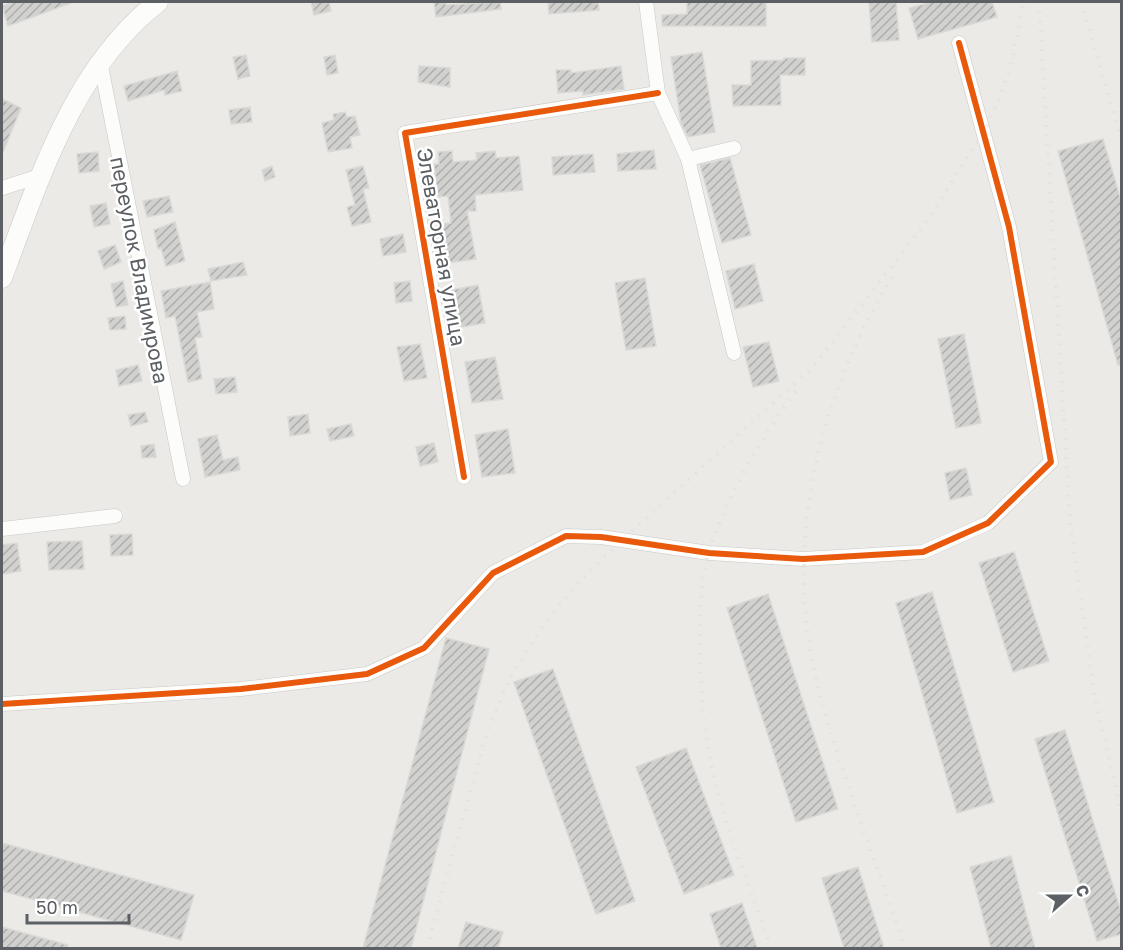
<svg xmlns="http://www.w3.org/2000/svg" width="1123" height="950" font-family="'Golos Text',sans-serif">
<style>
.building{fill:url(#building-hatch);stroke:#dad9d6;stroke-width:1.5}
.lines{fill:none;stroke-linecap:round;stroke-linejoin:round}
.minor-casing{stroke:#c8c8c8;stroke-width:15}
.secondary-casing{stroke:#c8c8c7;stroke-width:21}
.minor{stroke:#fcfcfb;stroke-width:14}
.secondary{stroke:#fcfcfb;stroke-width:20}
.rail{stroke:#e2e2e2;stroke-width:4;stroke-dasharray:1.5 8;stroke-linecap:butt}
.cycleway-casing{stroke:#fff;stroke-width:10}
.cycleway{stroke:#e8590c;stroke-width:6}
.labels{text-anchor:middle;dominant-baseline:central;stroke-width:5;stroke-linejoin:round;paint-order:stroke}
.street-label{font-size:21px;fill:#5c5f63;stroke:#fff}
</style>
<defs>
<pattern id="building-hatch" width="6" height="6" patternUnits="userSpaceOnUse" patternTransform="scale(1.5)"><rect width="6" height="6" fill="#d1d1cf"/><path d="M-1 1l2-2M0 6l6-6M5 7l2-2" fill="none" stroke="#adadac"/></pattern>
</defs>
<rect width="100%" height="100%" fill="#ebeae6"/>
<g class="building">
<polygon points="14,2 71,2 71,3 8,26 2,6"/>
<polygon points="311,2 329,2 331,11 314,15"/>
<polygon points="434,2 446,2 446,5 500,2 501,9 436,17"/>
<polygon points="548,2 598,2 599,10 549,14"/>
<polygon points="687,2 766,2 766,26 662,26 662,15 687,14"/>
<polygon points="869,2 896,2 899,40 872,42"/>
<polygon points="932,2 992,2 997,17 918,39 909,8"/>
<polygon points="702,52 715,132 688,137 681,123 671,57"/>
<polygon points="246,55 250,76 238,79 233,57"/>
<polygon points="335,55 338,73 327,75 324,57"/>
<polygon points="784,58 805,58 805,75 780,75 781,105 733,106 732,85 751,85 751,61 784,60"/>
<polygon points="419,66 450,68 450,87 418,82"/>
<polygon points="621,66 624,89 583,95 583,91 558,93 556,70 571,70 571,73"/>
<polygon points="177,71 182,91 165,95 164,90 128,101 124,86"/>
<polygon points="2,99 21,108 3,152 2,152"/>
<polygon points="250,107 252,122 231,124 229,110"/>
<polygon points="345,112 347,117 355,116 360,135 350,137 352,148 328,152 322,123 334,120 333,114"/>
<polygon points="1103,139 1122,204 1122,365 1118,365 1058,151"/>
<polygon points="654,150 656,169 618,171 617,154"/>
<polygon points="452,151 453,162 477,160 476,153 495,151 496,158 519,156 523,190 475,195 476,211 467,211 476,259 447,263 440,224 451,223 448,196 438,197 434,164 439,164 438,152"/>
<polygon points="98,152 99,171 79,173 77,154"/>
<polygon points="593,154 595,172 553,175 552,157"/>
<polygon points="730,158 751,235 722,243 700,165"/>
<polygon points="272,166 275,177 265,181 262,170"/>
<polygon points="363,166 369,188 363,189 371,222 352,226 347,207 355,205 346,170"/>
<polygon points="169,196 173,212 147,217 143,201"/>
<polygon points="106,203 110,224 94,227 90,206"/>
<polygon points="175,222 185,261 166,266 161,248 158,249 154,230"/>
<polygon points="403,234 406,252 383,256 380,239"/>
<polygon points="115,245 121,262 104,269 98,251"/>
<polygon points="243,262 247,275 211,281 208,269"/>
<polygon points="754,264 763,301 735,309 726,271"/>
<polygon points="645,278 656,346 626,350 615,283"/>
<polygon points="123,281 128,305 116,307 111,284"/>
<polygon points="410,281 412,301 396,303 394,283"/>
<polygon points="210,282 214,309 197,312 202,337 195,338 202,379 188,382 175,316 166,318 161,291"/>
<polygon points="478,285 485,323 457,328 450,290"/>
<polygon points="125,316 126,329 110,330 108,318"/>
<polygon points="964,334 981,423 956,428 938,339"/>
<polygon points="769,342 779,381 753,387 743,347"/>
<polygon points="420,344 427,378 404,381 397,347"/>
<polygon points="495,357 503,399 472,403 465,362"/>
<polygon points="138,365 142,381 119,386 116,370"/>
<polygon points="235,377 237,392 216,394 214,379"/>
<polygon points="145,412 148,422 131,426 128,415"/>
<polygon points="308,414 310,433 290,436 288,417"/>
<polygon points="351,424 354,436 330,441 327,429"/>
<polygon points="508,429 515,473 482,477 475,435"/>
<polygon points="217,435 223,460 238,457 240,470 205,477 198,439"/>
<polygon points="434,443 438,462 420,466 416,447"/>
<polygon points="154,444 156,457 142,458 141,446"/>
<polygon points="966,468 972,495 950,500 945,473"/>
<polygon points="132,534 133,555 111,556 110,535"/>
<polygon points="82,541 84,569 49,570 47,542"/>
<polygon points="17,543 21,571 2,574 2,545"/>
<polygon points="1014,552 1049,661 1013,672 979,563"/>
<polygon points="932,592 994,802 957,813 896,603"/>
<polygon points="768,594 838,809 796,822 727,608"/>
<polygon points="446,638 489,649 411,948 363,948"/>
<polygon points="553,669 635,901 596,914 514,682"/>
<polygon points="1065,730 1122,915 1122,934 1097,941 1035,739"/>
<polygon points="686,748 734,875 684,894 636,767"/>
<polygon points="2,843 194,895 181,940 2,891"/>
<polygon points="1011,856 1035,948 991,948 970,867"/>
<polygon points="858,867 884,948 844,948 822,878"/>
<polygon points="742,903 757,948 721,948 710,914"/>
<polygon points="466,922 503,932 498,948 458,948"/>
<polygon points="2,927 68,945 67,948 2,948"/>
</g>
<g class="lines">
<g class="minor-casing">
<g id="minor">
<polyline points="646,2 658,93 688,159 734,148"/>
<polyline points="100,61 183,479"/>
<polyline points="688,159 734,353"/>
<polyline points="2,188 40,176"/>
<polyline points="464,477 405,133 658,93"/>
<polyline points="2,529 115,516"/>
<polyline points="2,704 241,689 367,674 424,648 493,573 566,536 601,537 709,553 803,559 923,552 988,523 1051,462 1009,227 959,43"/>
</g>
</g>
<g class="secondary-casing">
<path id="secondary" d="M2 278C39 180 73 68 158 2"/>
</g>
<use href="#minor" class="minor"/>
<use href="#secondary" class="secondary"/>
<g class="rail">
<polyline points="1039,2 1070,522 1094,692 1122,816"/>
<polyline points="1081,2 1122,139"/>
<path d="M892 277C818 397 782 547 818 686 841 774 876 862 905 948"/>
<polyline points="427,948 485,738 509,679 541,628 579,582 620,542 814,366 927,221 984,131 1000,98 1012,61 1024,2"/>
<path d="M771 948C750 886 722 823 710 758 702 718 700 677 700 636 700 609 701 577 709 551 729 491 761 439 798 388"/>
</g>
<g class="cycleway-casing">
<g id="cycleway">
<polyline points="464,477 405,133 658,93"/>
<polyline points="2,704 241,689 367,674 424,648 493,573 566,536 601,537 709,553 803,559 923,552 988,523 1051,462 1009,227 959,43"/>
</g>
</g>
<use href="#cycleway" class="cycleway"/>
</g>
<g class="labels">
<g class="street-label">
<text transform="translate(442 247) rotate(80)">Элеваторная улица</text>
<text transform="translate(140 270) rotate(79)">переулок Владимрова</text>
</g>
</g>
<rect width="1123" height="950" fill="none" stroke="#5c5f63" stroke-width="6"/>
<g transform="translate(1069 896) rotate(69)" stroke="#ffffff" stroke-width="4.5" paint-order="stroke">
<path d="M0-4.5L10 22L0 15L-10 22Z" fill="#5c5f63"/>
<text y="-9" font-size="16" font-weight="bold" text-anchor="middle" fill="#5c5f63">С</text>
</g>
<path d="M27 914v9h102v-9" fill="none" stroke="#5c5f63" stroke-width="3"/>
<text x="36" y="914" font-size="18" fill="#5c5f63" stroke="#ffffff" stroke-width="4.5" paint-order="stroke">50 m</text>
</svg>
